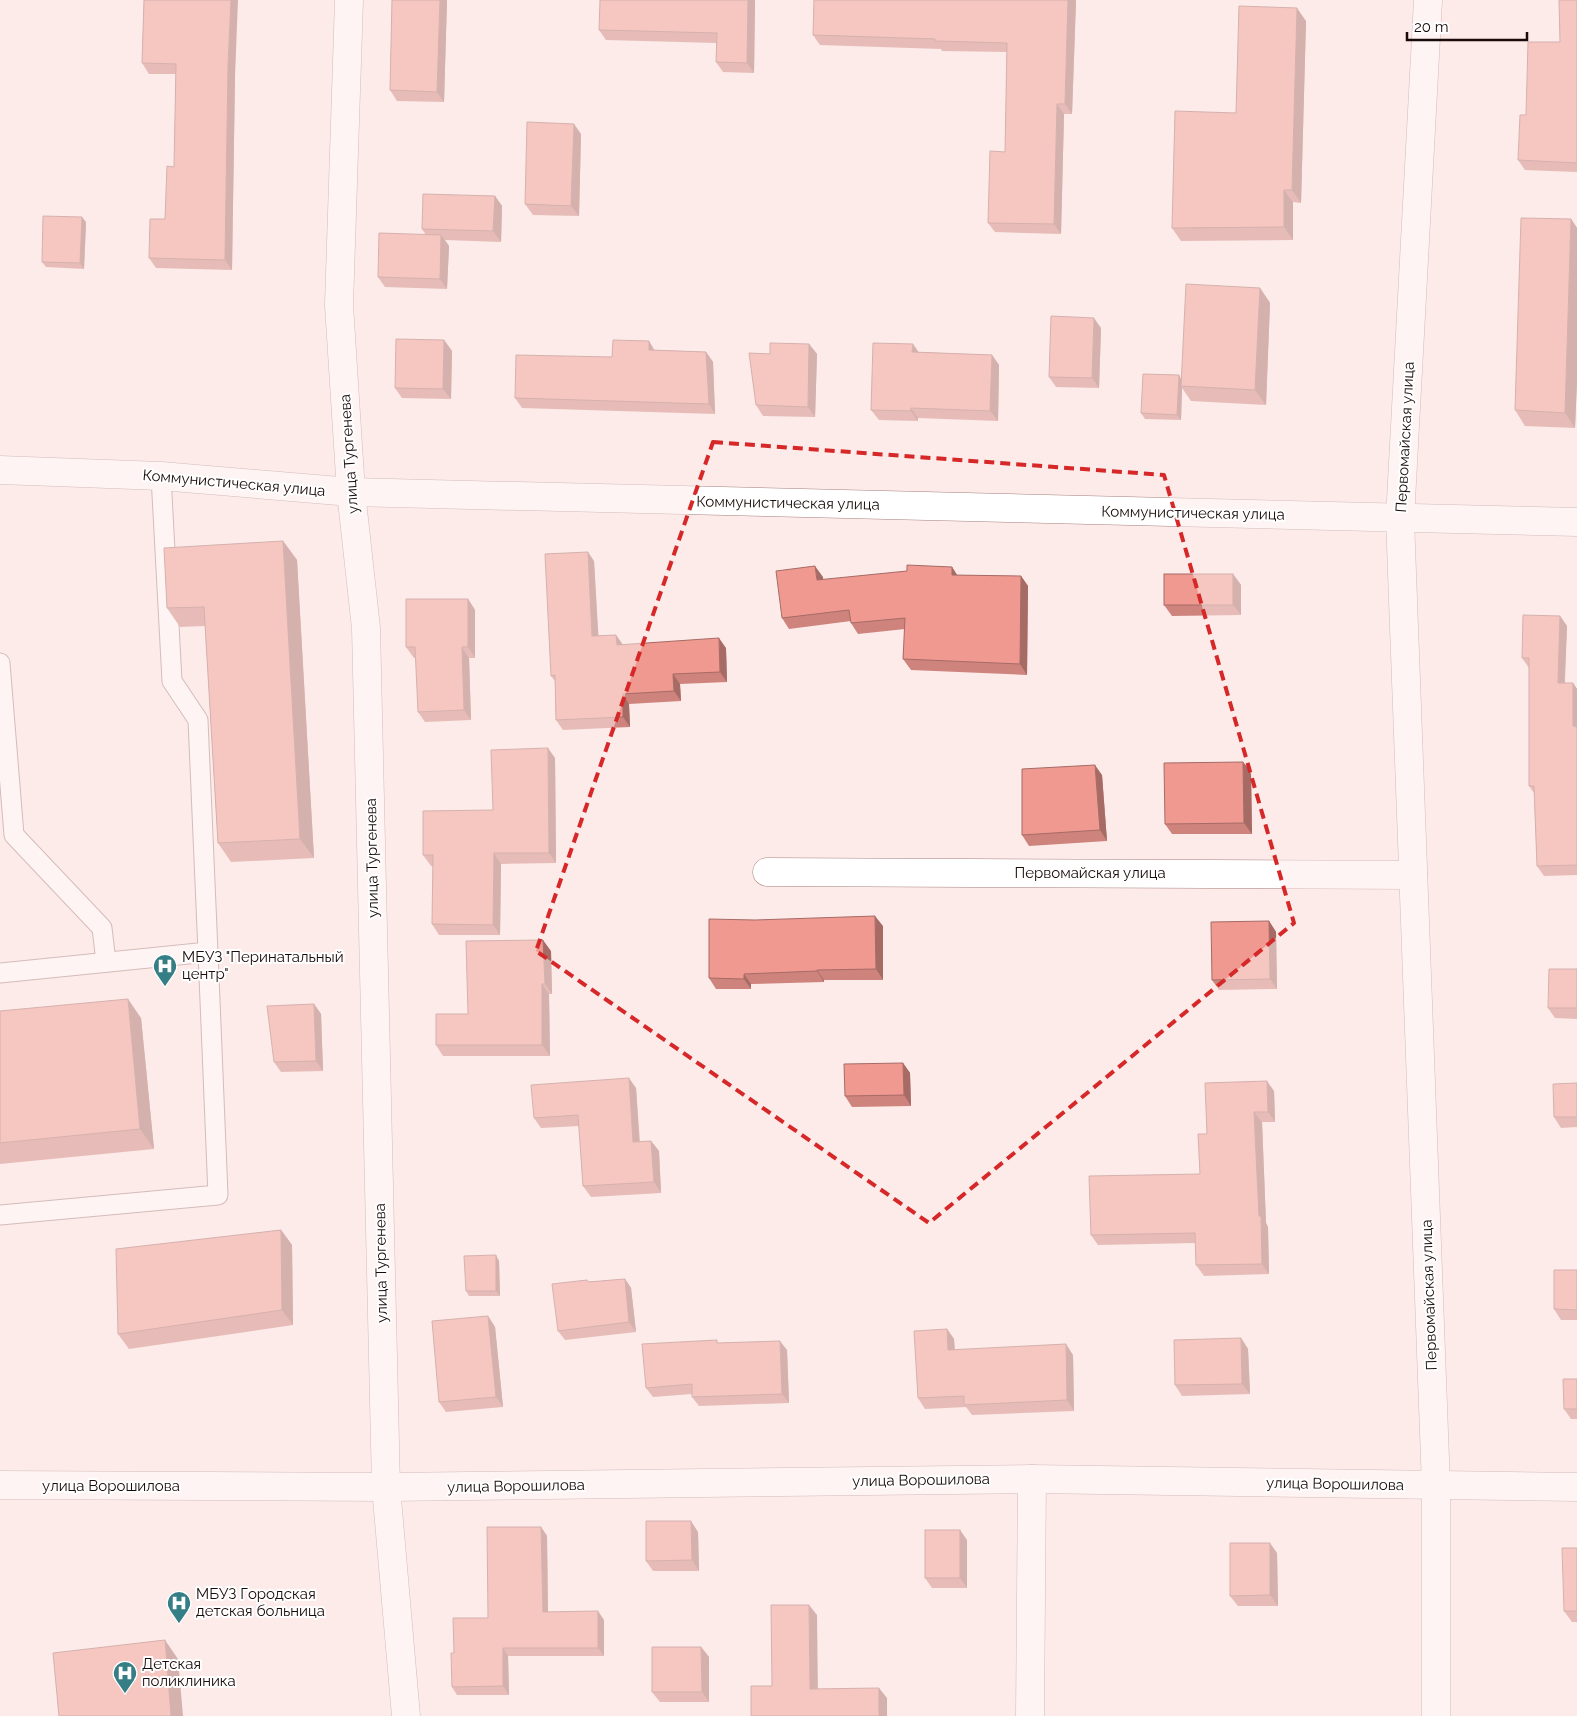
<svg xmlns="http://www.w3.org/2000/svg" width="1577" height="1716" font-family="Raleway,sans-serif">
<style>
.lines{fill:none;stroke-linecap:round;stroke-linejoin:round}
.lane-casing{stroke:#a7827e;stroke-width:21}
.street-casing{stroke:#a7827e;stroke-width:29}
.secondary-casing{stroke:#a7827e;stroke-width:29}
.lane{stroke:#fff;stroke-width:19}
.street{stroke:#fff;stroke-width:28}
.secondary{stroke:#fff;stroke-width:28}
.wall{fill:#ce847d}
.shaded-wall{fill:#a76b66}
.building{fill:#ef9991;stroke:#a76b66}
.marked{fill:none;stroke:#d62828;stroke-width:4;stroke-dasharray:10 6;stroke-linejoin:round}
.labels{text-anchor:middle;dominant-baseline:central;stroke-width:4;stroke-linejoin:round;paint-order:stroke}
.street-label{font-size:15px;fill:#180b09;stroke:#fff}
.poi-label{font-size:15px;fill:#180b09;stroke:#fff;text-anchor:start}
</style>
<rect width="100%" height="100%" fill="#fcebe9"/>
<g class="lines">
<g class="lane-casing">
<g id="lane">
<polyline points="161,476 172,681 198,720 208,952"/>
<polyline points="0,663 14,835 102,928 106,962"/>
<polyline points="0,973 208,952 218,1195 0,1215"/>
</g>
</g>
<g class="street-casing">
<g id="street">
<polyline points="1428,0 1400,519 1436,1486 1436,1716"/>
<polyline points="351,492 1577,522"/>
<polyline points="767,872 1413,875"/>
<polyline points="386,1487 1032,1479 1577,1487"/>
<polyline points="1030,1716 1032,1479"/>
</g>
</g>
<g class="secondary-casing">
<g id="secondary">
<polyline points="349,0 339,305 351,492 366,628 386,1487 406,1716"/>
<polyline points="0,470 161,476 351,492"/>
<polyline points="0,1485 386,1487"/>
</g>
</g>
<use href="#lane" class="lane"/>
<use href="#street" class="street"/>
<use href="#secondary" class="secondary"/>
</g>
<g class="wall">
<polygon points="144,0 235,76 232,270 156,268 149,258 165,219 174,167 176,74 149,74 142,63"/>
<polygon points="392,0 447,0 444,102 397,101 390,90"/>
<polygon points="755,0 754,73 723,72 716,62 716,43 606,40 599,30"/>
<polygon points="814,0 1076,0 1072,114 1064,114 1061,234 995,232 988,223 1005,152 1007,52 942,51 941,49 820,45 813,35"/>
<polygon points="1577,0 1577,172 1525,170 1518,160 1526,115 1560,42"/>
<polygon points="1306,21 1301,203 1293,202 1293,240 1181,241 1172,228 1236,113"/>
<polygon points="581,134 579,216 533,215 525,204"/>
<polygon points="495,196 502,206 501,242 445,240 449,246 447,289 385,287 378,277 426,235 422,229"/>
<polygon points="1571,219 1577,228 1577,381 1575,428 1525,426 1515,410"/>
<polygon points="86,222 84,269 46,267 42,262"/>
<polygon points="1260,288 1270,303 1266,405 1191,401 1182,388 1181,420 1145,419 1141,413 1179,375 1181,379"/>
<polygon points="1101,328 1099,388 1056,387 1049,377"/>
<polygon points="444,340 452,351 451,399 402,398 395,388"/>
<polygon points="809,344 817,354 815,417 763,416 756,405 770,354"/>
<polygon points="655,350 706,352 713,362 715,414 522,408 515,398 612,357"/>
<polygon points="918,352 992,355 999,365 998,421 918,418 918,421 879,420 871,410"/>
<polygon points="283,541 297,560 314,858 231,862 218,843 205,626 180,627 167,608"/>
<polygon points="594,561 598,636 616,635 623,645 726,648 727,682 680,684 681,701 629,704 630,727 563,730 556,720 555,681 551,676"/>
<polygon points="952,567 957,575 1021,576 1028,586 1027,675 911,670 903,659 905,629 858,634 851,623 851,621 789,629 782,618 823,577 823,580"/>
<polygon points="1233,574 1241,585 1241,615 1172,616 1164,605"/>
<polygon points="468,599 475,610 475,658 469,658 471,720 425,722 418,712 416,658 414,658 406,647"/>
<polygon points="1560,616 1567,626 1565,683 1573,683 1577,689 1577,875 1544,876 1537,866 1534,793 1529,786 1529,668 1522,658"/>
<polygon points="555,758 556,863 501,864 500,935 439,935 432,924 433,866 431,866 423,855 493,810"/>
<polygon points="1243,762 1251,772 1252,834 1172,834 1165,824"/>
<polygon points="1102,775 1107,841 1029,846 1022,835"/>
<polygon points="1269,921 1276,932 1277,989 1219,990 1212,980"/>
<polygon points="883,926 883,980 824,980 824,982 751,984 751,989 716,989 709,978"/>
<polygon points="551,951 552,994 549,994 550,1056 443,1056 436,1045 468,1014"/>
<polygon points="1577,969 1577,1019 1555,1018 1548,1008"/>
<polygon points="314,1004 321,1014 323,1071 281,1072 274,1062"/>
<polygon points="0,1011 141,1018 154,1149 0,1164"/>
<polygon points="903,1063 910,1073 911,1106 852,1107 845,1096"/>
<polygon points="1577,1083 1577,1127 1561,1128 1554,1117"/>
<polygon points="636,1088 640,1142 651,1141 659,1151 661,1193 591,1197 583,1186 579,1126 541,1128 534,1118"/>
<polygon points="1274,1091 1275,1122 1262,1122 1266,1223 1268,1227 1269,1274 1204,1276 1196,1265 1196,1243 1098,1245 1091,1235 1200,1174 1207,1134"/>
<polygon points="281,1230 292,1245 293,1325 129,1349 118,1334"/>
<polygon points="499,1261 500,1296 469,1296 466,1291"/>
<polygon points="1577,1270 1577,1320 1561,1320 1554,1309"/>
<polygon points="625,1279 631,1288 636,1332 565,1340 558,1331 589,1282"/>
<polygon points="488,1316 495,1327 503,1407 446,1412 439,1402"/>
<polygon points="947,1329 954,1339 955,1350 1073,1355 1074,1411 972,1415 966,1407 925,1409 918,1398"/>
<polygon points="1241,1338 1248,1349 1250,1394 1182,1396 1175,1385"/>
<polygon points="719,1343 787,1350 789,1403 699,1406 692,1397 692,1394 653,1397 646,1388"/>
<polygon points="1577,1379 1577,1419 1571,1419 1564,1409"/>
<polygon points="541,1527 547,1536 548,1612 604,1620 604,1656 508,1656 509,1695 457,1695 452,1687 454,1653 488,1618"/>
<polygon points="698,1532 699,1571 653,1571 646,1561"/>
<polygon points="967,1540 967,1588 932,1588 925,1578"/>
<polygon points="1577,1548 1577,1622 1572,1622 1564,1611"/>
<polygon points="1277,1553 1278,1606 1238,1606 1230,1596"/>
<polygon points="701,1647 709,1657 709,1702 660,1702 652,1692"/>
</g>
<g class="shaded-wall">
<polygon points="231,0 238,0 235,76 232,270 225,260 228,66"/>
<polygon points="440,0 447,0 444,102 437,92"/>
<polygon points="748,0 755,0 754,73 747,63"/>
<polygon points="1068,0 1076,0 1072,114 1065,104"/>
<polygon points="1297,8 1306,21 1301,203 1292,190"/>
<polygon points="1057,104 1064,114 1061,234 1054,224"/>
<polygon points="574,124 581,134 579,216 571,206"/>
<polygon points="1284,190 1293,202 1293,240 1284,227"/>
<polygon points="495,196 502,206 501,242 493,231"/>
<polygon points="82,217 86,222 84,269 80,263"/>
<polygon points="1571,219 1577,228 1577,381 1575,428 1565,413"/>
<polygon points="441,235 449,246 447,289 440,279"/>
<polygon points="1260,288 1270,303 1266,405 1255,390"/>
<polygon points="1094,318 1101,328 1099,388 1092,378"/>
<polygon points="444,340 452,351 451,399 443,389"/>
<polygon points="649,341 655,351 649,350"/>
<polygon points="809,344 817,354 815,417 808,407"/>
<polygon points="913,344 920,354 912,352"/>
<polygon points="706,352 713,362 715,414 709,404"/>
<polygon points="992,355 999,365 998,421 990,411"/>
<polygon points="1179,375 1182,381 1181,386 1182,388 1181,420 1177,415"/>
<polygon points="911,408 918,418 918,421 911,411"/>
<polygon points="283,541 297,560 314,858 300,839"/>
<polygon points="588,552 594,561 599,646 592,636"/>
<polygon points="815,566 823,577 824,591 817,580"/>
<polygon points="952,567 959,578 952,575"/>
<polygon points="1233,574 1241,585 1241,615 1233,605"/>
<polygon points="1021,576 1028,586 1027,675 1020,664"/>
<polygon points="468,599 475,610 475,658 468,647"/>
<polygon points="1560,616 1567,626 1564,692 1558,683"/>
<polygon points="616,635 623,645 617,645"/>
<polygon points="719,638 726,648 727,682 720,672"/>
<polygon points="462,647 469,658 471,720 464,710"/>
<polygon points="673,674 680,684 681,701 674,691"/>
<polygon points="1573,683 1577,689 1577,733 1573,726"/>
<polygon points="623,694 629,704 630,727 623,717"/>
<polygon points="548,748 555,758 556,863 549,853"/>
<polygon points="1243,762 1251,772 1252,834 1244,823"/>
<polygon points="1095,765 1102,775 1107,841 1100,830"/>
<polygon points="494,853 501,864 500,935 493,925"/>
<polygon points="875,916 883,926 883,980 876,969"/>
<polygon points="1269,921 1276,932 1277,989 1270,979"/>
<polygon points="543,940 551,951 552,994 545,984"/>
<polygon points="817,970 824,980 824,982 817,971"/>
<polygon points="744,974 751,984 751,989 744,979"/>
<polygon points="542,984 549,994 550,1056 542,1045"/>
<polygon points="128,999 141,1018 154,1149 140,1129"/>
<polygon points="314,1004 321,1014 323,1071 316,1061"/>
<polygon points="903,1063 910,1073 911,1106 904,1095"/>
<polygon points="629,1078 636,1088 640,1153 633,1142"/>
<polygon points="1267,1081 1274,1091 1275,1122 1268,1112"/>
<polygon points="1254,1112 1262,1122 1266,1223 1268,1227 1269,1274 1262,1264 1259,1216"/>
<polygon points="651,1141 659,1151 661,1193 654,1182"/>
<polygon points="281,1230 292,1245 293,1325 282,1310"/>
<polygon points="496,1255 499,1261 500,1296 496,1291"/>
<polygon points="625,1279 631,1288 636,1332 629,1322"/>
<polygon points="488,1316 495,1327 503,1407 496,1397"/>
<polygon points="947,1329 954,1339 955,1360 948,1350"/>
<polygon points="1241,1338 1248,1349 1250,1394 1242,1384"/>
<polygon points="780,1341 787,1350 789,1403 782,1394"/>
<polygon points="1066,1344 1073,1355 1074,1411 1067,1400"/>
<polygon points="691,1521 698,1532 699,1571 692,1560"/>
<polygon points="541,1527 547,1536 548,1620 543,1612"/>
<polygon points="960,1530 967,1540 967,1588 960,1578"/>
<polygon points="1270,1543 1277,1553 1278,1606 1270,1595"/>
<polygon points="809,1605 817,1615 818,1699 810,1689"/>
<polygon points="598,1611 604,1620 604,1656 598,1648"/>
<polygon points="165,1640 178,1659 183,1716 171,1716"/>
<polygon points="701,1647 709,1657 709,1702 702,1692"/>
<polygon points="503,1648 508,1656 509,1695 503,1686"/>
<polygon points="879,1688 887,1698 887,1716 879,1716"/>
</g>
<g class="building">
<polygon points="144,0 231,0 228,66 225,260 149,258 150,219 165,219 167,166 174,167 176,64 142,63"/>
<polygon points="392,0 440,0 437,92 390,90"/>
<polygon points="600,0 748,0 747,63 716,62 717,33 599,30"/>
<polygon points="814,0 1068,0 1065,104 1057,104 1054,224 988,223 990,151 1005,152 1007,43 935,41 935,39 813,35"/>
<polygon points="1559,0 1577,0 1577,163 1518,160 1520,115 1526,115 1528,42 1560,42"/>
<polygon points="1239,6 1297,8 1292,190 1284,190 1284,227 1172,228 1175,111 1236,113"/>
<polygon points="527,122 574,124 571,206 525,204"/>
<polygon points="423,194 495,196 493,231 422,229"/>
<polygon points="43,216 82,217 80,263 42,262"/>
<polygon points="1521,218 1571,219 1565,413 1515,410"/>
<polygon points="379,233 441,235 440,279 378,277"/>
<polygon points="1186,284 1260,288 1255,390 1181,386"/>
<polygon points="1051,316 1094,318 1092,378 1049,377"/>
<polygon points="396,339 444,340 443,389 395,388"/>
<polygon points="613,340 649,341 649,350 706,352 709,404 515,398 516,355 612,357"/>
<polygon points="770,343 809,344 808,407 756,405 749,353 770,354"/>
<polygon points="873,343 913,344 912,352 992,355 990,411 911,408 911,411 871,410"/>
<polygon points="1143,374 1179,375 1177,415 1141,413"/>
<polygon points="283,541 300,839 218,843 204,607 167,608 164,548"/>
<polygon points="588,552 592,636 616,635 617,645 719,638 720,672 673,674 674,691 623,694 623,717 556,720 555,675 551,676 545,554"/>
<polygon points="907,565 952,567 952,575 1021,576 1020,664 903,659 905,618 851,623 849,610 782,618 776,571 815,566 817,580 907,571"/>
<rect x="1164" y="574" width="69" height="31"/>
<polygon points="406,599 468,599 468,647 462,647 464,710 418,712 415,647 406,647"/>
<polygon points="1523,615 1560,616 1558,683 1573,683 1573,726 1577,727 1577,865 1537,866 1534,786 1529,786 1529,658 1522,658"/>
<polygon points="548,748 549,853 494,853 493,925 432,924 433,855 423,855 423,811 493,810 491,750"/>
<polygon points="1243,762 1244,823 1165,824 1164,763"/>
<polygon points="1095,765 1100,830 1022,835 1022,769"/>
<polygon points="875,916 876,969 817,970 817,971 744,974 744,979 709,978 709,919 755,920"/>
<polygon points="1269,921 1270,979 1212,980 1211,922"/>
<polygon points="543,940 545,984 542,984 542,1045 436,1045 436,1014 468,1014 466,941"/>
<polygon points="1549,969 1577,969 1577,1008 1548,1008"/>
<polygon points="128,999 140,1129 0,1143 0,1011"/>
<polygon points="314,1004 316,1061 274,1062 267,1006"/>
<polygon points="903,1063 904,1095 845,1096 844,1064"/>
<polygon points="629,1078 633,1142 651,1141 654,1182 583,1186 578,1115 534,1118 531,1085"/>
<polygon points="1267,1081 1268,1112 1254,1112 1259,1216 1261,1216 1262,1264 1196,1265 1195,1233 1091,1235 1089,1176 1200,1174 1198,1134 1207,1134 1205,1083"/>
<polygon points="1577,1083 1577,1117 1554,1117 1553,1084"/>
<polygon points="281,1230 282,1310 118,1334 116,1249"/>
<polygon points="496,1255 496,1291 466,1291 464,1256"/>
<polygon points="1554,1270 1577,1270 1577,1310 1554,1309"/>
<polygon points="625,1279 629,1322 558,1331 552,1284 587,1280 588,1282"/>
<polygon points="488,1316 496,1397 439,1402 432,1321"/>
<polygon points="947,1329 948,1350 1066,1344 1067,1400 964,1405 964,1396 918,1398 914,1331"/>
<polygon points="1241,1338 1242,1384 1175,1385 1174,1340"/>
<polygon points="717,1340 717,1343 780,1341 782,1394 692,1397 692,1384 646,1388 642,1344"/>
<polygon points="1563,1379 1577,1379 1577,1409 1564,1409"/>
<polygon points="646,1521 691,1521 692,1560 646,1561"/>
<polygon points="487,1527 541,1527 543,1612 598,1611 598,1648 503,1648 503,1686 452,1687 451,1653 454,1653 453,1618 488,1618"/>
<rect x="925" y="1530" width="35" height="48"/>
<polygon points="1230,1543 1270,1543 1270,1595 1230,1596"/>
<polygon points="1562,1548 1577,1548 1577,1611 1564,1611"/>
<polygon points="771,1605 809,1605 810,1689 879,1688 879,1716 751,1716 751,1686 772,1686"/>
<polygon points="165,1640 171,1716 59,1716 53,1653"/>
<polygon points="652,1647 701,1647 702,1692 652,1692"/>
</g>
<path d="M0 0H1577V1716H0ZM713 442 1164 475 1294 923 929 1223 536 951Z" fill="#fcebe9" fill-opacity=".55" fill-rule="evenodd"/>
<path class="marked" d="M713 442 1164 475 1294 923 929 1223 536 951Z"/>
<defs>
<g id="hospital-pin" transform="scale(1.25)"><path d="M0 17L-7.5 6A9.5 9.5 0 1 1 7.5 6Z" fill="#367e86" stroke="#fff"/><path d="M-5-5h3v3.5h4V-5h3V5h-3V1.5h-4V5h-3Z" fill="#fff"/></g>
</defs>
<g fill-rule="evenodd">
<use href="#hospital-pin" x="165" y="966"/>
<use href="#hospital-pin" x="179" y="1603"/>
<use href="#hospital-pin" x="125" y="1673"/>
</g>
<g class="labels">
<g class="street-label">
<text transform="translate(1405 437) rotate(-87)">Первомайская улица</text>
<text transform="translate(349 454) rotate(-94)">улица Тургенева</text>
<text transform="translate(234 483) rotate(5)">Коммунистическая улица</text>
<text transform="translate(788 503) rotate(1)">Коммунистическая улица</text>
<text transform="translate(1193 513) rotate(1)">Коммунистическая улица</text>
<text transform="translate(372 858) rotate(-91)">улица Тургенева</text>
<text x="1090" y="873">Первомайская улица</text>
<text transform="translate(381 1263) rotate(-91)">улица Тургенева</text>
<text transform="translate(1429 1295) rotate(-92)">Первомайская улица</text>
<text transform="translate(921 1480) rotate(-1)">улица Ворошилова</text>
<text transform="translate(1335 1484) rotate(1)">улица Ворошилова</text>
<text x="111" y="1486">улица Ворошилова</text>
<text transform="translate(516 1486) rotate(-1)">улица Ворошилова</text>
</g>
<g class="poi-label">
<text x="182" y="957">МБУЗ "Перинатальный<tspan x="182" dy="17">центр"</tspan></text>
<text x="196" y="1594">МБУЗ Городская<tspan x="196" dy="17">детская больница</tspan></text>
<text x="142" y="1664">Детская<tspan x="142" dy="17">поликлиника</tspan></text>
</g>
</g>
<path d="M1407 32v8h120v-8" fill="none" stroke="#180b09" stroke-width="2.5"/>
<text x="1414" y="32" font-size="15" fill="#180b09" stroke="#ffffff" stroke-width="4" paint-order="stroke">20 m</text>
</svg>
